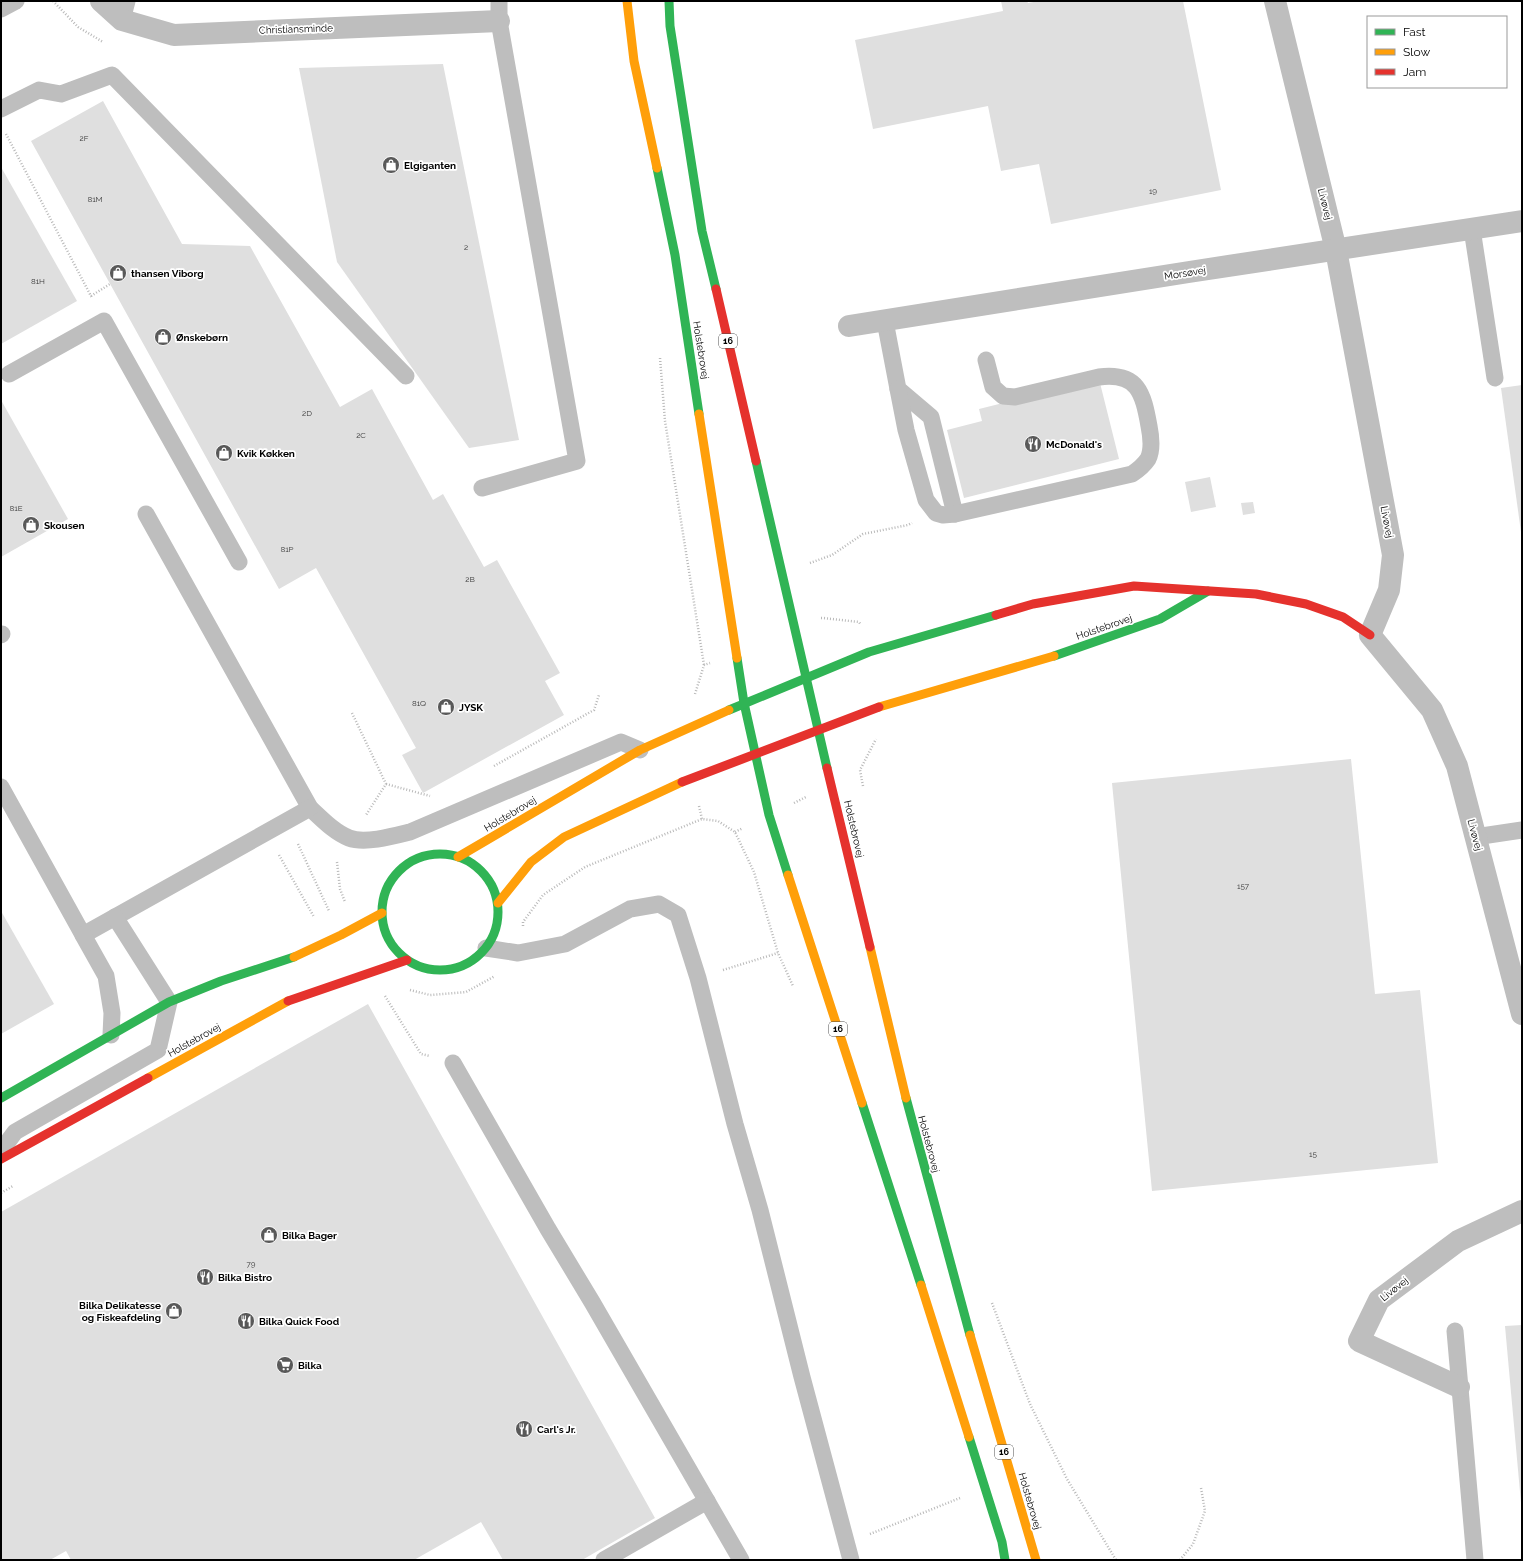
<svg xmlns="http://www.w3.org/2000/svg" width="1523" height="1561" font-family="Raleway,sans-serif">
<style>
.building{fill:#dfdfdf}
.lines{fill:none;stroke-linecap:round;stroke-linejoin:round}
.path{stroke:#b9b9b9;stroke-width:2.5;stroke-dasharray:1 2;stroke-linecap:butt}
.lane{stroke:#bebebe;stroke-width:17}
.street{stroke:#bebebe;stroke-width:22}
.fast{stroke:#30b455;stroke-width:9}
.slow{stroke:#ff9f0a;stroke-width:9}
.jam{stroke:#e5322d;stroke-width:9}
.labels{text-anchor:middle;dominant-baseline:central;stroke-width:3.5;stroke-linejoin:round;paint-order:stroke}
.number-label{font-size:8px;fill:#383838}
.shield{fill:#fff;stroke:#4c4c4c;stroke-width:1}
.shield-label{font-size:9px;font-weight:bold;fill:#000}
.street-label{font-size:10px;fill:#000;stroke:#fff}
.poi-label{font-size:10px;font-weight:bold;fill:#000;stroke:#fff;text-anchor:start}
</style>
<rect width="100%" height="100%" fill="#fff"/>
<g class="building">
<polygon points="1001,1 1027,1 1028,3 1039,1 1183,1 1221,190 1051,224 1039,164 1001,171 988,106 873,129 855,40 1003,11"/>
<polygon points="443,64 519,440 469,448 337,262 299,68"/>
<polygon points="103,101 182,244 250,246 340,407 372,389 433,500 443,494 484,567 497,560 560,673 545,681 564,715 423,793 402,755 416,748 316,568 279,589 31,141"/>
<polygon points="1,167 77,301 1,344"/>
<polygon points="1099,379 1119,459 964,498 947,430 982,421 979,409"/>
<polygon points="1522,385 1522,532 1521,532 1501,388"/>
<polygon points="1,400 68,519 1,557"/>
<polygon points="1210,477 1216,507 1191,512 1185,482"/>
<polygon points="1253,502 1255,513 1243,515 1241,503"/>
<polygon points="1351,759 1375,994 1420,990 1438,1163 1152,1191 1112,783"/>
<polygon points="1,911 54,1004 1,1034"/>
<polygon points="368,1004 655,1518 582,1560 503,1560 481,1522 414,1560 71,1560 66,1551 50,1560 1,1560 1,1212"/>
<polygon points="1522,1325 1522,1503 1521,1503 1505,1326"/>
</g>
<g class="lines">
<g class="path">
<polyline points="53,1 78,27 103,42"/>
<polyline points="6,134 92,298"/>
<polyline points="91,296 110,284"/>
<polyline points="660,358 665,421 704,665"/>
<polyline points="810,563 832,555 863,534 908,525 912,523"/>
<polyline points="821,618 823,618 859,622 861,625"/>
<polyline points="695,694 704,665 710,663"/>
<polyline points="352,713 386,784 366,815"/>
<polyline points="494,766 594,710 599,695"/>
<polyline points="386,784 430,796"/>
<polyline points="863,786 860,770 876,739"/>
<polyline points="794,803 806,797"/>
<polyline points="699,806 702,819"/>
<polyline points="735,832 743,828"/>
<polyline points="298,844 329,911"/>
<polyline points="279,855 314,917"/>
<polyline points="337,862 340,889 345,902"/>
<polyline points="523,926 523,922 543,895 585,867 702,819 718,821 735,832 754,872 778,953 793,986"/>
<polyline points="723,970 778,953"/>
<polyline points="410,990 430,995 466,992 495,976"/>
<polyline points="385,996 421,1054 430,1056"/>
<polyline points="1,1193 13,1186"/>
<polyline points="992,1303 1030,1404 1067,1479 1116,1560"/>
<polyline points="870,1534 960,1498"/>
<polyline points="1180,1560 1193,1544 1205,1511 1201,1488"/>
</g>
<g class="lane">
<polyline points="1,9 16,1"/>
<polyline points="122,20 127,1"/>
<polyline points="1,109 39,90 61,94 112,75 406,376"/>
<polyline points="1472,229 1495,378"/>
<polyline points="885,321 898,389 931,417 955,514"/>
<polyline points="9,374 104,321 239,562"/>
<path d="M898 389 906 430 926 500 936 513 943 515 955 514 1132 474C1138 470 1144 465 1148 459 1153 449 1151 436 1149 426 1143 393 1138 372 1099 377L1015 397 1003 396 993 387 986 360"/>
<polyline points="482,488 577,461 499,21 499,1"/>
<path d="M146 514 310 808C322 819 334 832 349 838 365 844 394 836 410 832L621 742 640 750"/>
<polyline points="1,635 2,634"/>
<polyline points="1,787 83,935 310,808"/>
<polyline points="1475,837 1522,830"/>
<polyline points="83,935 106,976 112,1013 111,1035"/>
<polyline points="486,948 518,953 565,944 630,909 659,904 678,915 698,978 735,1124 760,1210 802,1377 851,1560"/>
<polyline points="453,1063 548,1229 592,1302 741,1560"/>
<polyline points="1,1151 15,1132 158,1050 169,1002 115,917"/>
<polyline points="1455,1331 1475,1560"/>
<polyline points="604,1560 707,1501"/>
</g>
<g class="street">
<polyline points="101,1 122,20 174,35 499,21"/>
<polyline points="1275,1 1336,250 1393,555 1389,590 1370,635 1432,710 1457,766 1522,1014"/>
<polyline points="849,326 1189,272 1522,221"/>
<polyline points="1459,1387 1359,1341 1379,1300 1458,1241 1522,1211"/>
</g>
<g class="fast">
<polyline points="669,1 670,26 702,231 716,289"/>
<polyline points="657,168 675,255 699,414"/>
<polyline points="756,461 827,768"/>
<polyline points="1054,656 1160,619 1208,591"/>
<polyline points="737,658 744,703 769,815 788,875"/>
<polyline points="729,710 869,652 996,615"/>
<circle cx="440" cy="912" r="58"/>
<polyline points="1,1098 169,1002 221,981 294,957"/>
<polyline points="906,1098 970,1335"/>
<polyline points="862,1103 921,1285"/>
<polyline points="969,1437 1002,1542 1005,1560"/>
</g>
<g class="slow">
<polyline points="627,1 634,61 657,168"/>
<polyline points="699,414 737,658"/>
<polyline points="879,707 1054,656"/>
<polyline points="458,857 640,750 729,710"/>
<polyline points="788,875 862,1103"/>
<polyline points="498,903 531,862 564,837 682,782"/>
<polyline points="870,947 906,1098"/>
<polyline points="294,957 341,935 382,913"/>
<polyline points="148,1078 288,1001"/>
<polyline points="921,1285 969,1437"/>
<polyline points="970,1335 1036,1560"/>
</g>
<g class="jam">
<polyline points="716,289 756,461"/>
<polyline points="996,615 1033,604 1134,586 1256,594 1306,604 1343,617 1370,635"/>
<polyline points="827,768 870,947"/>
<polyline points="682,782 879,707"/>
<polyline points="288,1001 407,960"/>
<polyline points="1,1159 148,1078"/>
</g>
</g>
<defs>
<g id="shop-disc" transform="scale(0.9)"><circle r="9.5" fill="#595959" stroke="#fff"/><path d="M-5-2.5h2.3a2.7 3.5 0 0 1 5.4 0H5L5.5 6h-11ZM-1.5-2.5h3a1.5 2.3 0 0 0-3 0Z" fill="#fff"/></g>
<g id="restaurant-disc" transform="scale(0.9)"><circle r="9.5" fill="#595959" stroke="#fff"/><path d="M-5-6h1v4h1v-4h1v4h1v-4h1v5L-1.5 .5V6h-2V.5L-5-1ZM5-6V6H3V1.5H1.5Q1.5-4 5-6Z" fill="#fff"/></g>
<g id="supermarket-disc" transform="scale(0.9)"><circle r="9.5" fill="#595959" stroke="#fff"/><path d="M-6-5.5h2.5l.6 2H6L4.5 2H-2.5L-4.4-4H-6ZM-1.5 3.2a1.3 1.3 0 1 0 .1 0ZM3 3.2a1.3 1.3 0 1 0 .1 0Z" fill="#fff"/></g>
</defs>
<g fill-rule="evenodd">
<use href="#shop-disc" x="391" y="165"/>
<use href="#shop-disc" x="118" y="273"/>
<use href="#shop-disc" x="163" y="337"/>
<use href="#restaurant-disc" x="1033" y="444"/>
<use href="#shop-disc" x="224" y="453"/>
<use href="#shop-disc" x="31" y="525"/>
<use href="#shop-disc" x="446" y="707"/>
<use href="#shop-disc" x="269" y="1235"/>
<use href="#restaurant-disc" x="205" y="1277"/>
<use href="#shop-disc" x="174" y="1311"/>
<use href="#restaurant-disc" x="246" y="1321"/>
<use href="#supermarket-disc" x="285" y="1365"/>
<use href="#restaurant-disc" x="524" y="1429"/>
</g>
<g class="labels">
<g class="number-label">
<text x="84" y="138">2F</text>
<text x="1153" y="191">19</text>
<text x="95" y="199">81M</text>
<text x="466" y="247">2</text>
<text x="38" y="281">81H</text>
<text x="307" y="413">2D</text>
<text x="361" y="435">2C</text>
<text x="16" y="508">81E</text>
<text x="287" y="549">81P</text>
<text x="470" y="579">2B</text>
<text x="419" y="703">81Q</text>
<text x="1243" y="886">157</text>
<text x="1313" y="1154">15</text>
<text x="251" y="1264">79</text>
</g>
<g class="shield">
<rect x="719" y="334" width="18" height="14" rx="3"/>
<rect x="829" y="1022" width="18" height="14" rx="3"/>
<rect x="995" y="1445" width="18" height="14" rx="3"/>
</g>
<g class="shield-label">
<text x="728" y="341">16</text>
<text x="838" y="1029">16</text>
<text x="1004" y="1452">16</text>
</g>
<g class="street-label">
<text transform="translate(296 29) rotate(-2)">Christiansminde</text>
<text transform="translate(1325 204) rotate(76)">Livøvej</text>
<text transform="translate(1185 273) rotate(-9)">Morsøvej</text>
<text transform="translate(701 350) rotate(81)">Holstebrovej</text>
<text transform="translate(1387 522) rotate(79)">Livøvej</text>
<text transform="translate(1104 627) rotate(-19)">Holstebrovej</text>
<text transform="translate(510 814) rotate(-31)">Holstebrovej</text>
<text transform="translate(854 829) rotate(77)">Holstebrovej</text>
<text transform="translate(1475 835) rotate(75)">Livøvej</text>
<text transform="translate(194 1040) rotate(-29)">Holstebrovej</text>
<text transform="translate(929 1144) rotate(75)">Holstebrovej</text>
<text transform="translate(1394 1289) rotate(-39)">Livøvej</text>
<text transform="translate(1030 1501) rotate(74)">Holstebrovej</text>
</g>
<g class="poi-label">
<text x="404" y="165">Elgiganten</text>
<text x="131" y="273">thansen Viborg</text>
<text x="176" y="337">Ønskebørn</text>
<text x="1046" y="444">McDonald's</text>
<text x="237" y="453">Kvik Køkken</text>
<text x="44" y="525">Skousen</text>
<text x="459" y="707">JYSK</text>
<text x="282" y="1235">Bilka Bager</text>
<text x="218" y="1277">Bilka Bistro</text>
<text x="161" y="1305" text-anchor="end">Bilka Delikatesse<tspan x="161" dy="12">og Fiskeafdeling</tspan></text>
<text x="259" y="1321">Bilka Quick Food</text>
<text x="298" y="1365">Bilka</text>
<text x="537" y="1429">Carl's Jr.</text>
</g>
</g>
<rect width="1523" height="1561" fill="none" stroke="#000000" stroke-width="4"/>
<rect x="1367" y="16" width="140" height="72" fill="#ffffff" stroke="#999999"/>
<rect x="1375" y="29" width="20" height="6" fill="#30b455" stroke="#999999"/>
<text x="1403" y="36" font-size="12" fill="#000000">Fast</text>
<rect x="1375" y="49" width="20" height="6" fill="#ff9f0a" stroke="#999999"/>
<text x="1403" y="56" font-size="12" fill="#000000">Slow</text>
<rect x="1375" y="69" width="20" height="6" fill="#e5322d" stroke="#999999"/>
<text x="1403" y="76" font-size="12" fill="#000000">Jam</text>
</svg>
